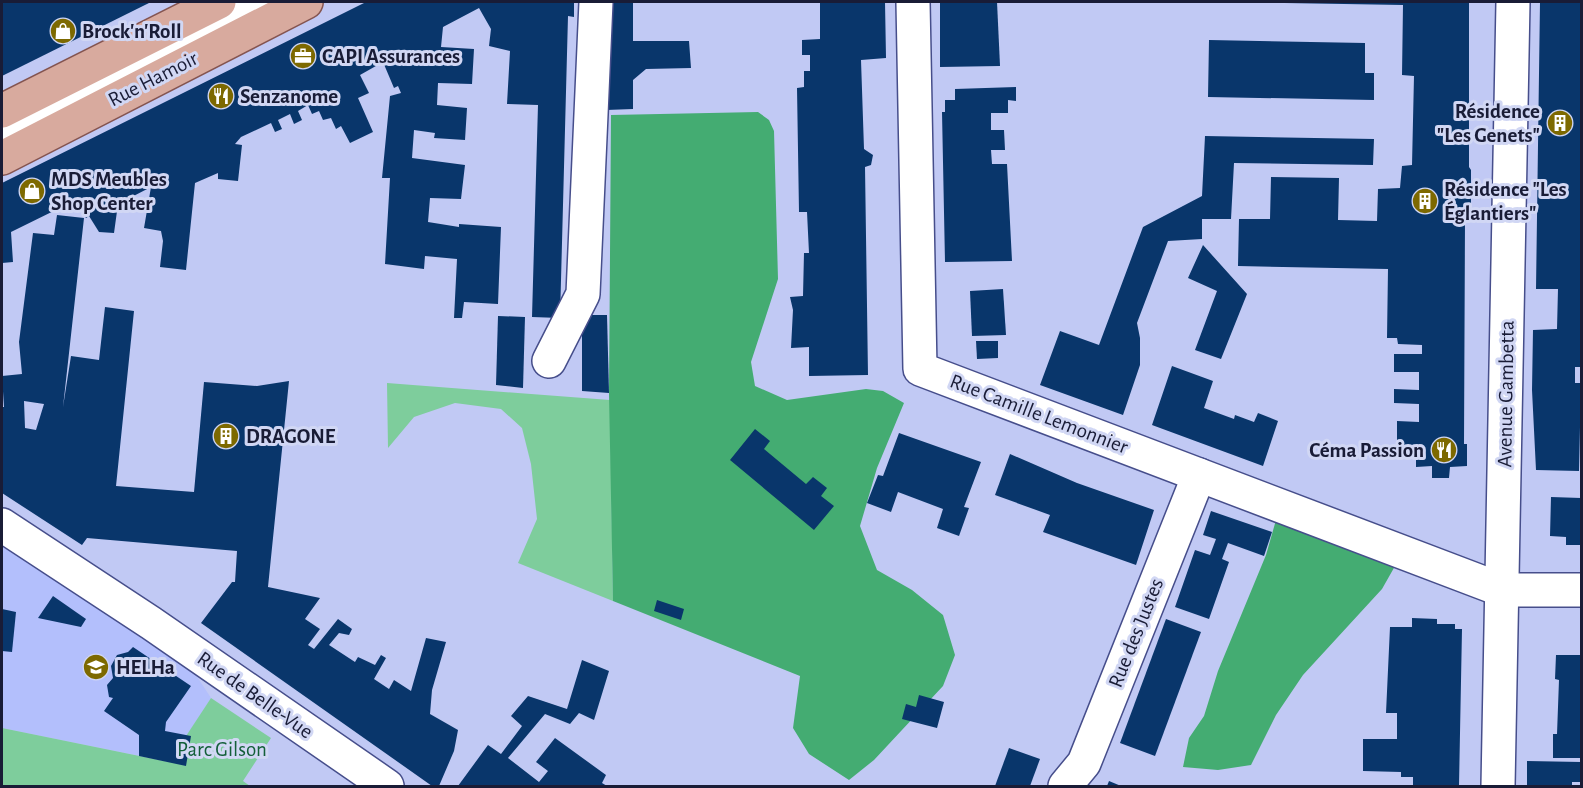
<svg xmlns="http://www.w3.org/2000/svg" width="1583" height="788" font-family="'Alegreya Sans',sans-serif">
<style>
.built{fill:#b3bffc}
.green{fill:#7ecd9c}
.forest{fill:#44ac72}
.building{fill:#09366b;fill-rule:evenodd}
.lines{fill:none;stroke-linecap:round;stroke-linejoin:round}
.minor-casing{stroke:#464e8b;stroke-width:36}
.major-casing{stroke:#845450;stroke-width:36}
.minor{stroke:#fff;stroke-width:33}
.major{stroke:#d8aa9e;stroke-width:33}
.labels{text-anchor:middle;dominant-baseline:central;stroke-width:6;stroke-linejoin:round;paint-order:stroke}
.poi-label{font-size:21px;font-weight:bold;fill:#191c36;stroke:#d1d7f4;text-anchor:start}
.street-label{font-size:21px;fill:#191c36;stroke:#d1d7f4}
.park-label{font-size:21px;fill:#135f39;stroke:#d1d7f4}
</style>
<rect width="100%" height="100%" fill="#c1c9f4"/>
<polygon class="built" points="2,525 171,637 211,698 170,762 2,728"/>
<g class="green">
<polygon points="387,383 610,400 613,601 518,563 537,519 531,464 522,428 501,409 455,403 414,417 388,448"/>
<polygon points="211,698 271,738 243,781 250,786 2,786 2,728 169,762"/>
</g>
<g class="forest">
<polygon points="758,112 769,120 774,131 778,279 751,362 755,386 787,400 866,389 883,391 904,403 877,468 860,526 877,570 912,590 943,615 955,655 943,686 874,760 849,780 809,754 793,728 800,676 613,601 609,394 611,115"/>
<polygon points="1278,513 1399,559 1382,589 1303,675 1276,715 1251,765 1218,770 1183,767 1189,738 1204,716 1218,671 1266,555"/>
</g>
<g class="building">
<polygon points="3,2 151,2 2,76"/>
<polygon points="366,2 574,2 574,17 568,16 560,318 532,317 538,105 507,104 510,51 489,46 491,29 479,8 443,27 441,47 474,49 472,84 438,83 437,105 467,108 465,140 434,138 435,133 414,130 412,158 465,165 461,199 430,198 428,222 459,227 459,224 501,227 498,304 464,302 462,318 454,318 457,259 425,256 424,269 385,264 390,178 382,178 390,96 401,93 398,86 394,88 383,62 360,75 369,93 358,98 373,132 350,143 341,126 336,129 331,118 323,120 319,111 312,114 308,105 298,111 302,120 294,124 290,114 278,120 282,129 275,132 271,123 241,137 235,144 242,145 238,181 218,179 218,173 195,183 186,270 160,267 163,241 161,231 144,228 151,187 118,204 114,233 99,232 89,216 86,218 76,200 11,232 13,262 2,263 2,183"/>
<polygon points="605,2 633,2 633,41 689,41 691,68 646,69 633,80 633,109 606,110"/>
<polygon points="820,2 885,2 886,58 861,60 864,149 873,155 871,165 865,167 868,375 809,376 809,347 791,348 793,310 790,297 803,296 804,253 809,253 807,212 799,212 797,88 804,87 804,71 810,71 810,55 802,55 802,40 820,39"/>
<polygon points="940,2 997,2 1000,66 940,67"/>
<polygon points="1223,2 1469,2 1469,167 1471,170 1471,216 1465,221 1464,444 1467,444 1467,466 1450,467 1449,478 1432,478 1432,466 1416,467 1416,456 1397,455 1397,421 1419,422 1419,404 1394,403 1394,389 1419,390 1419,372 1394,372 1394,354 1422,354 1422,345 1398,344 1397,338 1387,338 1388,269 1238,266 1239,219 1270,219 1271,177 1339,178 1338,220 1377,221 1378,189 1400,188 1402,166 1412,165 1414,76 1402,75 1403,5"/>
<polygon points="1540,2 1581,2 1581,367 1575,367 1575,383 1581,383 1579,471 1536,470 1532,390 1533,330 1557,329 1558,289 1536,289"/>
<polygon points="1209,40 1365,43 1365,73 1374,73 1374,100 1208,97"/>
<polygon points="1016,87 1016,101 1008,100 1008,113 991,113 991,130 1004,130 1005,150 991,150 992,164 1007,164 1012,261 945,262 942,112 945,112 945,100 955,100 955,89"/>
<polygon points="1205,136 1374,139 1373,165 1234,163 1231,219 1202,219 1202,239 1168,241 1137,323 1140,338 1140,365 1123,415 1040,385 1060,331 1099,345 1143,227 1202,196"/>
<path d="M57 215 84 218 63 407 71 356 99 360 105 307 134 311 116 486 194 492 204 382 257 386 289 381 268 587 320 598 305 619 320 629 308 645 314 649 338 619 352 629 349 635 339 633 329 645 355 662 358 657 375 665 381 655 386 658 374 679 389 689 394 680 411 691 426 638 446 642 432 690 430 714 458 730 454 751 439 786H432L201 623 232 582H235L237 551 87 538 82 545 2 493V407H4L2 376 22 374 19 342 33 233 54 235ZM24 401 44 404 36 430 25 428Z"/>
<polygon points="1203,245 1247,294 1221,359 1195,350 1217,291 1188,278"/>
<polygon points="1003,289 1006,335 972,336 970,291"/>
<polygon points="582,315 607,315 609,393 582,391"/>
<polygon points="498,316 525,317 523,388 496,385"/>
<polygon points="976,341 998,341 998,358 977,359"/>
<polygon points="1172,366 1213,381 1204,408 1234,419 1235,415 1254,422 1258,413 1278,421 1263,466 1152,425"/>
<polygon points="755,429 770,441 764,449 806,484 813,477 827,488 821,496 834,506 814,530 730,460"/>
<polygon points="899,433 981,462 964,507 969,508 959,536 937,528 943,509 898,492 891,512 867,503 878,475 883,476"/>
<polygon points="1010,454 1077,483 1154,510 1136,565 1043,532 1050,515 995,495"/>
<polygon points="1551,497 1581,498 1581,545 1566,545 1566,537 1550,536"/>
<polygon points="1211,511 1272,532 1264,556 1228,543 1222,559 1229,562 1209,619 1175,607 1195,550 1210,555 1216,539 1203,535"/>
<polygon points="53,596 86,619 81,627 38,618"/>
<polygon points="657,600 684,609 681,620 654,611"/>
<polygon points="2,609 16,612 12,652 2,651"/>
<polygon points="1412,618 1437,619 1437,624 1455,624 1455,629 1462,629 1459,786 1413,786 1413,777 1401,777 1401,772 1363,771 1363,739 1397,739 1397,713 1386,713 1390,627 1412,627"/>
<polygon points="1166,619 1201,632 1155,756 1120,743"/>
<polygon points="133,647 191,686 166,722 165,731 191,736 186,766 139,756 139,735 104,711 113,698 109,697 107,685 113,678 111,666 117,655 128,652"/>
<polygon points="1556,655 1581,655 1581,758 1553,758 1553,734 1557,734 1559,680 1555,679"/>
<polygon points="582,660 609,671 594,720 579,713 570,724 545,714 508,758 539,782 548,771 536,762 555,738 606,775 602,783 607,786 458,786 488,745 501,754 522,726 511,716 528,696 567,709"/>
<polygon points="919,695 944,702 937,728 902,719 906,704 916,707"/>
<polygon points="1009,748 1040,759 1030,786 995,786"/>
<polygon points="1527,761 1581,762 1581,782 1572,782 1572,786 1527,786"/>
<polygon points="1109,781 1121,786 1107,786"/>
</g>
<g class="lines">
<g class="minor-casing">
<g id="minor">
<polyline points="913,2 920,369 1502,590 1582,590"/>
<polyline points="2,136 261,2"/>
<polyline points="549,361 583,294 596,2"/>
<polyline points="2,525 151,623 387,786"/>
<polyline points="1065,786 1084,763 1199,475"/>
<polyline points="1498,786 1513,2"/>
</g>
</g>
<g class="major-casing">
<g id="major">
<polyline points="2,111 219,2"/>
<polyline points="2,158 306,2"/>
</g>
</g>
<use href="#minor" class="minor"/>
<use href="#major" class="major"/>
</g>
<defs>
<g id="shop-disc" transform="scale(1.35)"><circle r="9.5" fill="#7d6900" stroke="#d1d7f4"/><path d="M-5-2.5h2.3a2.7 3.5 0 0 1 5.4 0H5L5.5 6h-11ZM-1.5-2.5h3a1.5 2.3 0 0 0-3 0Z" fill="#fff"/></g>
<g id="office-disc" transform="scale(1.35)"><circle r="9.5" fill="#7d6900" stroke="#d1d7f4"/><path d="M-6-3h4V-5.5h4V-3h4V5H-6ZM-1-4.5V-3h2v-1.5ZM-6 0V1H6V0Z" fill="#fff"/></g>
<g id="restaurant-disc" transform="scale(1.35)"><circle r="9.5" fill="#7d6900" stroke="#d1d7f4"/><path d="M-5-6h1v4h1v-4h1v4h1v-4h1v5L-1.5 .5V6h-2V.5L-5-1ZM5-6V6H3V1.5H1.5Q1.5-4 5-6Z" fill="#fff"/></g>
<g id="building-disc" transform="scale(1.35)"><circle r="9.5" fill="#7d6900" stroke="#d1d7f4"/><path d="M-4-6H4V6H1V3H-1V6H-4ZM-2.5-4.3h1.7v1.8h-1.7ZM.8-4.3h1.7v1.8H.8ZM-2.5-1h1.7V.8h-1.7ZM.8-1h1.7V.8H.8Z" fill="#fff"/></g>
<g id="university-disc" transform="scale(1.35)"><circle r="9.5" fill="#7d6900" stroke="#d1d7f4"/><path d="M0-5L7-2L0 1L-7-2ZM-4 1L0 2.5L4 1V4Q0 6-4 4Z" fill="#fff"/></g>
</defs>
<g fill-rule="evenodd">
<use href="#shop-disc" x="63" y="31"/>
<use href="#office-disc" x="303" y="56"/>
<use href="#restaurant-disc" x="221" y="96"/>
<use href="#building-disc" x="1560" y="123"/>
<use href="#shop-disc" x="32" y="191"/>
<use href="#building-disc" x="1425" y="201"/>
<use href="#building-disc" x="226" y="436"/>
<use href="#restaurant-disc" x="1444" y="450"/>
<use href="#university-disc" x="96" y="667"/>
</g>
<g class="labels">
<g class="poi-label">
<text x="82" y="31">Brock'n'Roll</text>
<text x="322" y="56">CAPI Assurances</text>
<text x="240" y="96">Senzanome</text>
<text x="1540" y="111" text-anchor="end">Résidence<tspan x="1540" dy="24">"Les Genets"</tspan></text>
<text x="51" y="179">MDS Meubles<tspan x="51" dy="24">Shop Center</tspan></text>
<text x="1444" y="189">Résidence "Les<tspan x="1444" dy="24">Églantiers"</tspan></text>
<text x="246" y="436">DRAGONE</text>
<text x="1424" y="450" text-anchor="end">Céma Passion</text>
<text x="116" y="667">HELHa</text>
</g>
<g class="street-label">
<text transform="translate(153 79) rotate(-27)">Rue Hamoir</text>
<text transform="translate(1506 394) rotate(-89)">Avenue Gambetta</text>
<text transform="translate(1039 414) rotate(21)">Rue Camille Lemonnier</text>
<text transform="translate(1136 633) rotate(-68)">Rue des Justes</text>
<text transform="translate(255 695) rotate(35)">Rue de Belle-Vue</text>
</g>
<g class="park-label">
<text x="222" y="749">Parc Gilson</text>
</g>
</g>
<rect width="1583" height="788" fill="none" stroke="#191c36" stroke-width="6"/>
</svg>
